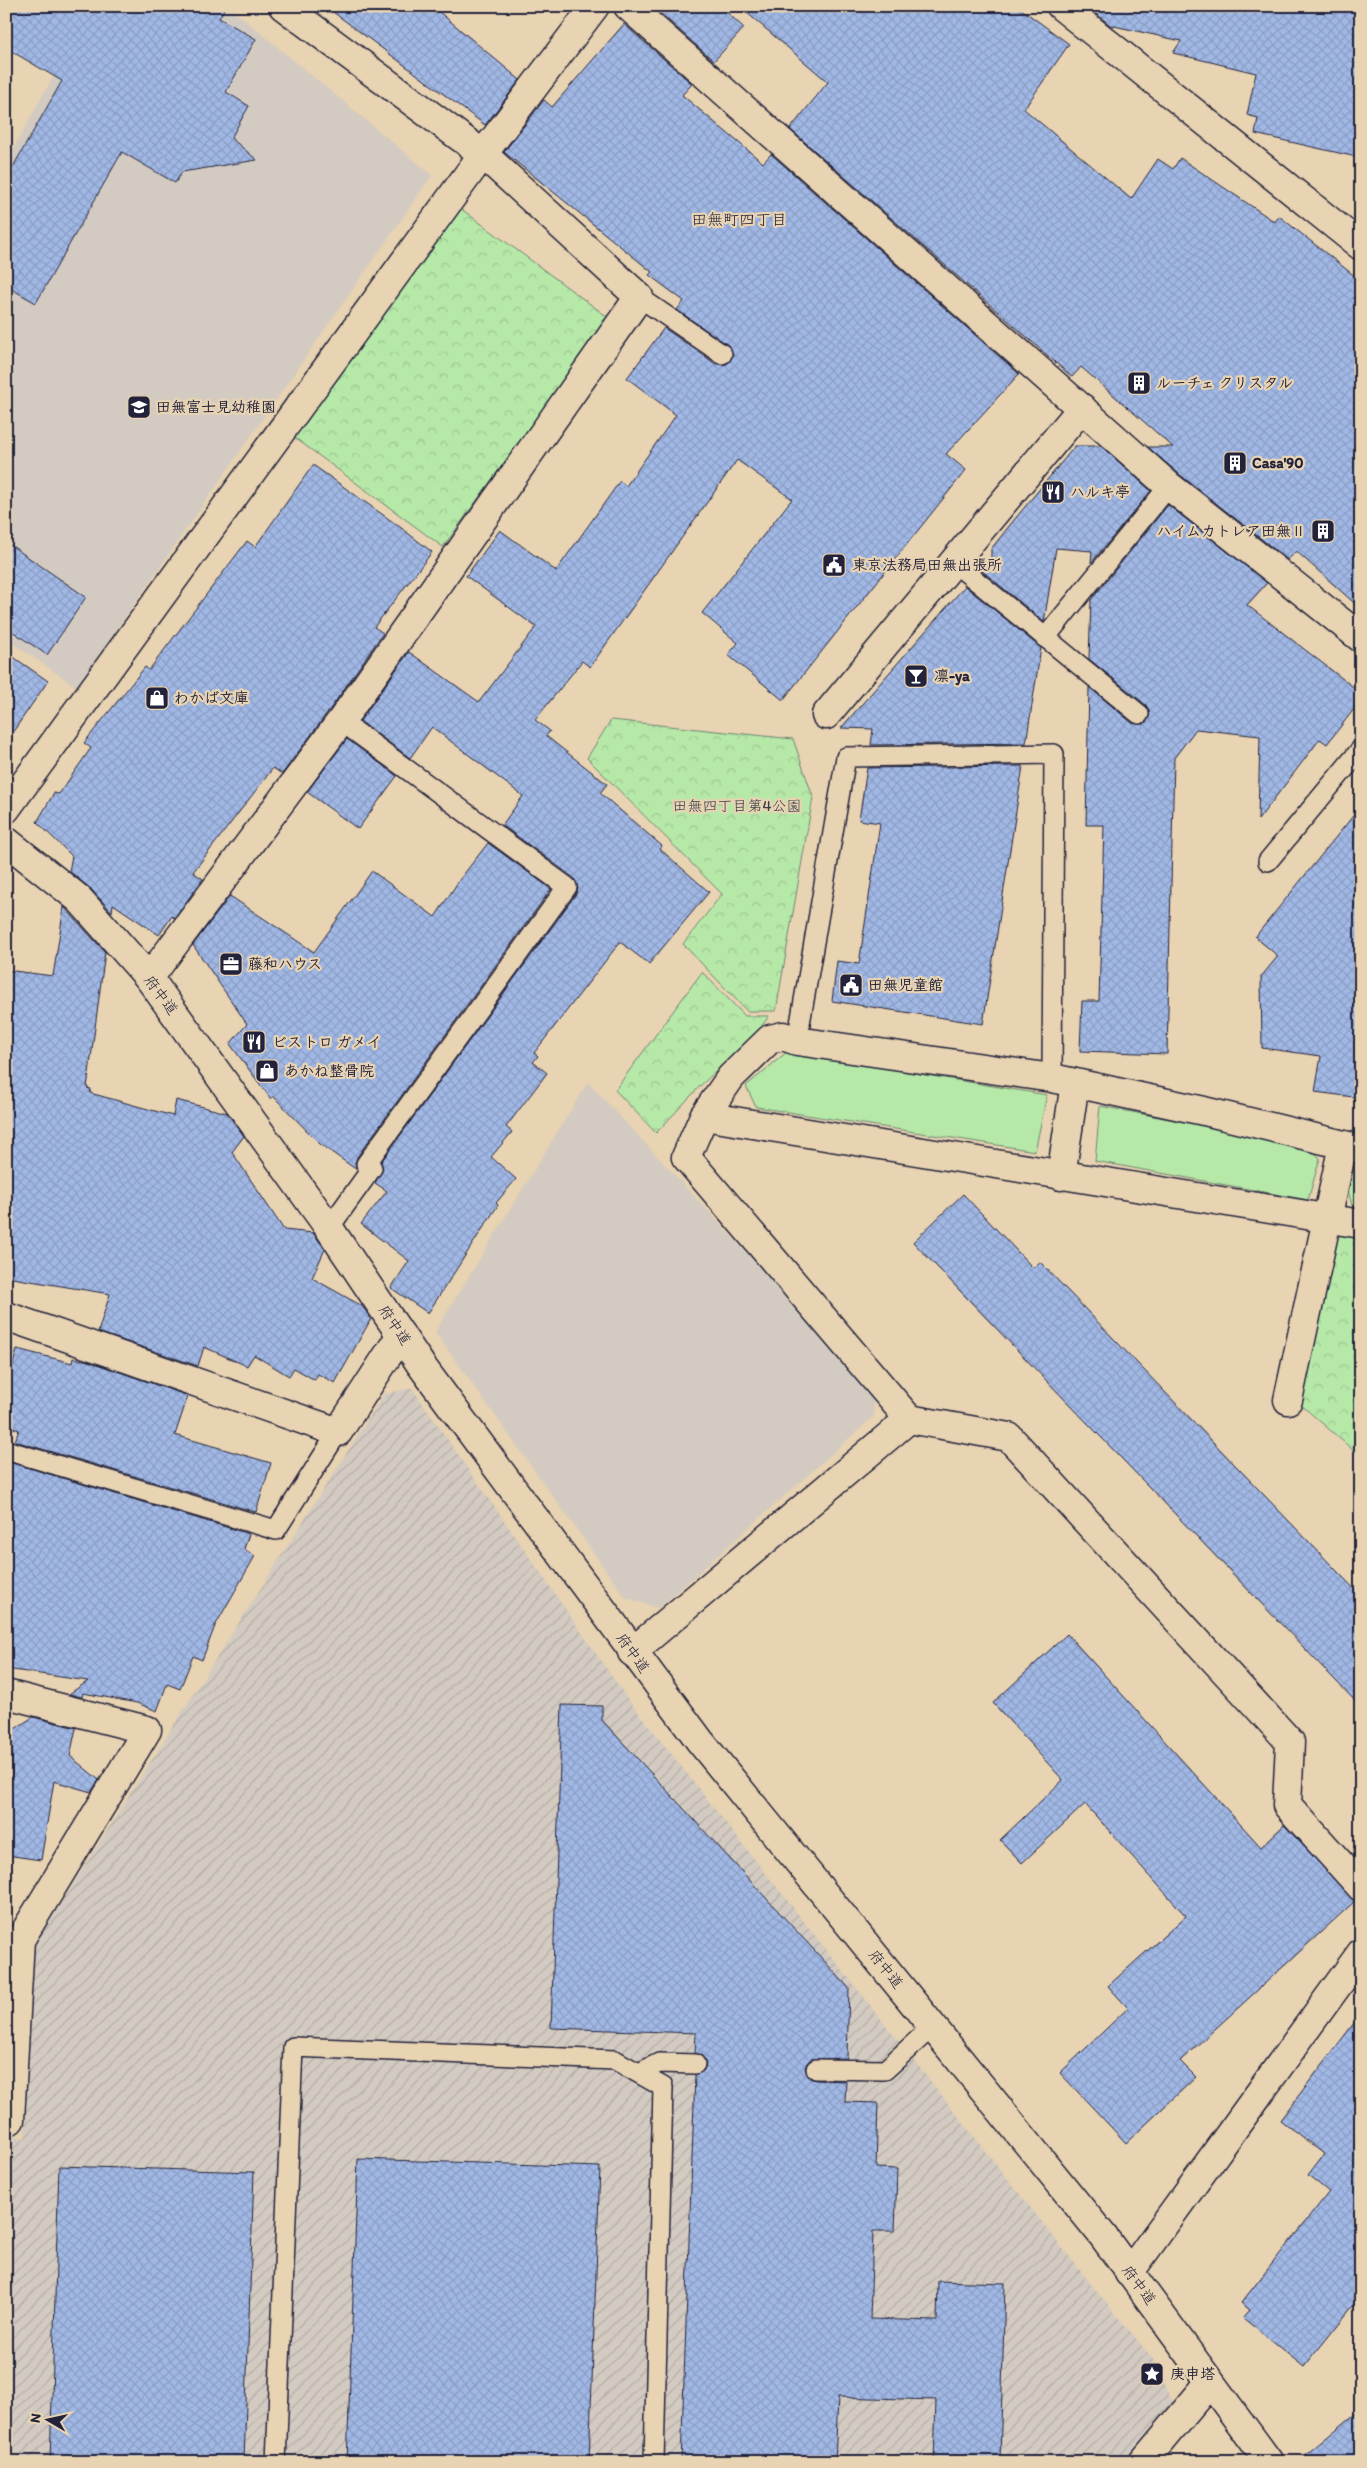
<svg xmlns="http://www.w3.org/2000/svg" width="1367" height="2468" font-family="Itim,'Klee One',sans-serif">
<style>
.built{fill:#d3cbc1}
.industrial{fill:url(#industrial-furrows)}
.grass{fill:#b6e8a8;stroke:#6c8572}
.forest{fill:url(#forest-crowns);stroke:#6c8572}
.building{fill:url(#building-cross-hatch);stroke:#22223b}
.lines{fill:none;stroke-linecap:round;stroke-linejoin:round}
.service-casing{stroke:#22223b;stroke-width:22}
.minor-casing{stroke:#22223b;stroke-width:31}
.tertiary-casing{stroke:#22223b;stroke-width:31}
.service{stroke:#e8d3b2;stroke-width:19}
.minor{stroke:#e8d3b2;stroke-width:28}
.tertiary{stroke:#e8d3b2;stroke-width:28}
.labels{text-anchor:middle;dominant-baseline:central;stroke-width:4.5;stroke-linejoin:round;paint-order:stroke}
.poi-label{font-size:15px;font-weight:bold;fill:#22223b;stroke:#e8d3b2;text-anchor:start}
.park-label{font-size:15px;fill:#38404b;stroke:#e8d3b2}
.street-label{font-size:15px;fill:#22223b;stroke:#e8d3b2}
.neighbourhood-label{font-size:16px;fill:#22223b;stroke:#e8d3b2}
</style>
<defs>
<pattern id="industrial-furrows" width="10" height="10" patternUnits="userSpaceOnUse" patternTransform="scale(1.25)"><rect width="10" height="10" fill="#d3cbc1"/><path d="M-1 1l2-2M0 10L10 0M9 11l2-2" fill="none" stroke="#b5aea7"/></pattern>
<pattern id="forest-crowns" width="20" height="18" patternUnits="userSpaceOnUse" patternTransform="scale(1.25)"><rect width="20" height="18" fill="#b6e8a8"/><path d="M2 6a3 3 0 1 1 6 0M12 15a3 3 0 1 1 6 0" fill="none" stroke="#9cc792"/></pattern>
<pattern id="building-cross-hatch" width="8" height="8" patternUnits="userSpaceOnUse" patternTransform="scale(1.25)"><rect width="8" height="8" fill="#a1b8e5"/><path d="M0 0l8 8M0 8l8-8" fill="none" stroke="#8a9ec5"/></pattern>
</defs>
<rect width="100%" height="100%" fill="#e8d3b2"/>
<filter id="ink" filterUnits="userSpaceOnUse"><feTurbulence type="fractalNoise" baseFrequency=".02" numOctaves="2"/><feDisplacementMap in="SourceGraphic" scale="10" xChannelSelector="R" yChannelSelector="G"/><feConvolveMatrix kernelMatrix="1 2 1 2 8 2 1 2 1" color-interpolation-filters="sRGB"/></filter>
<g filter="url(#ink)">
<g class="built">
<polygon points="93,6 228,6 432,175 77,687 6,639 6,161"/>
<polygon points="588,1082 873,1388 874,1416 659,1608 626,1598 435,1332"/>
</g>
<polygon class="industrial" points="412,1388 627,1698 1102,2298 1153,2359 1175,2406 1125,2462 6,2462 6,2135 25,2138 28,1955 384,1394"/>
<g class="grass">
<polygon points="787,1052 1047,1095 1035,1151 756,1107 746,1086"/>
<polygon points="1100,1106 1306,1145 1320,1158 1308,1200 1095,1161"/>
<polygon points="1361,1165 1361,1207 1352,1205 1345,1180"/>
</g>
<g class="forest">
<polygon points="453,203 609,318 443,547 287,432"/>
<polygon points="611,720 793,739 813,797 776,1011 747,1011 683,944 722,894 587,758"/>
<polygon points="702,972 745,1016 769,1016 753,1038 702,1084 656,1133 615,1090"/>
<polygon points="1329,1232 1361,1238 1361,1457 1292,1397"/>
</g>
<g class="building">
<polygon points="6,6 226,6 219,18 256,39 226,92 249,106 231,138 257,160 182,172 175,183 122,152 36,303 6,286 6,179 62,81 6,48"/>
<polygon points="325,6 432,6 520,80 485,125"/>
<polygon points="652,6 720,6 744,28 714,61"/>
<polygon points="739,6 1017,6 1069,44 1024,109 1131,199 1158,159 1173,169 1180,158 1275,222 1279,216 1361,281 1361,609 1296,551 1288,560 1179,474 1148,447 1173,447 1081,367 1072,377 790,129 828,82"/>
<polygon points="1093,6 1361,6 1361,158 1255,134 1258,118 1247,115 1256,73 1173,53 1181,41 1110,25 1093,11"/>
<polygon points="624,24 692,84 682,95 763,163 771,154 1019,374 946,454 966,470 783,700 728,655 738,643 702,613 792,499 737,460 590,667 582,661 535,720 550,731 546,736 607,784 600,793 662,846 660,849 709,892 649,964 620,942 534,1053 538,1056 533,1062 547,1073 506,1127 512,1132 491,1157 516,1179 496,1203 498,1205 428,1313 391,1288 409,1261 361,1224 387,1191 375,1183 383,1169 381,1162 576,894 578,888 574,878 502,825 523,796 432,727 410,758 360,721 409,652 479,702 536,627 466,576 500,530 556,571 620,481 626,486 676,415 627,378 664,328 716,364 727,364 733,355 728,345 677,310 684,301 649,275 652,272 504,152 544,100 552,107"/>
<polygon points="1075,446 1101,446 1151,491 1091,563 1092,551 1056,548 1044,622 980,569 991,557 991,549 1010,525"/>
<polygon points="313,465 400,527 432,552 374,627 383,633 328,712 282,774 273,768 193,872 203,879 174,918 172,916 159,935 113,904 112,912 91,889 69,871 72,856 37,822 54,793 59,794 91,748 84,743 145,667 149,670 247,541 255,547"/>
<polygon points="1168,505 1267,583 1247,605 1361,693 1361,700 1327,744 1320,739 1258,820 1260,736 1196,729 1174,758 1167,1054 1080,1051 1082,1001 1099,1001 1104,825 1086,825 1089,687 1132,723 1143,724 1150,715 1146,705 1089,659 1091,600"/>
<polygon points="6,542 86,597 47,655 6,627"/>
<polygon points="965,586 1041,648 1026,743 871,745 873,729 841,728"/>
<polygon points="6,652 48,681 6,742"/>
<polygon points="347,739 397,776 358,829 307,792"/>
<polygon points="1023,766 983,1024 832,1001 837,961 859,964 880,823 859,820 867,768"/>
<polygon points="1361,806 1361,1098 1315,1092 1321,1056 1262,1048 1261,977 1278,956 1255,937"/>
<polygon points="488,843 551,889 357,1157 355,1163 357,1170 320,1144 273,1096 271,1099 230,1044 247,1024 193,945 230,896 314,952 372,871 435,917 460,879"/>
<polygon points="64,907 105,952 87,1088 91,1089 90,1093 173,1116 176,1100 227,1113 244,1136 232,1152 284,1230 313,1233 325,1249 312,1278 362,1306 371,1319 335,1383 318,1374 315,1380 294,1368 289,1376 254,1355 247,1366 204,1347 198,1366 98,1332 110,1294 6,1277 6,970 53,976"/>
<polygon points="963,1194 1033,1268 1040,1262 1361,1596 1361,1707 913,1242"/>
<polygon points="17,1349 72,1363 73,1358 88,1361 188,1396 175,1435 271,1463 256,1512 15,1441 19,1430 6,1426 6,1392"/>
<polygon points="9,1462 249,1534 244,1549 255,1556 215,1626 202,1660 193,1656 180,1689 167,1684 157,1711 137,1703 83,1693 82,1697 69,1694 88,1681 6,1669 6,1470"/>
<polygon points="1067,1634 1261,1847 1284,1825 1355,1901 1180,2061 1196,2077 1126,2143 1060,2073 1128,2008 1108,1986 1186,1916 1085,1804 1022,1863 1000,1840 1063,1780 993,1703"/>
<polygon points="562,1705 602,1706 602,1720 849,1988 847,2058 811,2059 807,2063 805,2069 810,2078 815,2080 846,2081 845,2102 878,2103 876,2168 897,2169 895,2231 873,2231 870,2319 937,2321 938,2281 1005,2283 1000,2462 934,2462 936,2400 838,2397 835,2462 681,2462 695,2075 704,2070 706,2064 701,2055 695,2053 696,2033 551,2028"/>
<polygon points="33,1717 76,1728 70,1756 99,1780 91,1792 54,1781 41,1860 6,1855 6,1784 11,1785 13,1730"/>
<polygon points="1361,2014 1361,2296 1304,2367 1243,2318 1250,2310 1241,2303 1329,2192 1308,2175 1324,2154 1280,2120"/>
<polygon points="358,2159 600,2167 589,2462 347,2462"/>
<polygon points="59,2166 254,2172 244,2462 50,2462"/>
<polygon points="1361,2409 1361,2462 1297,2462"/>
</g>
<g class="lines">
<g class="service-casing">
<g id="service">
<polyline points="639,297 722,354"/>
<polyline points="952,561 1139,714"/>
<polyline points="1045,638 1169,486"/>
<polyline points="1268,861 1361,749"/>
<polyline points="797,1041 846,757 1054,754 1052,1078"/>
<polyline points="329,1228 372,1168 366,1164 567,887 341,721"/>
<polyline points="6,1450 276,1530 338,1432"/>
<polyline points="816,2069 885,2070 933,2026"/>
<polyline points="639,2073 659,2063 695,2064"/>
<polyline points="276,2462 293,2047 615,2060 663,2087 654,2462"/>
</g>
</g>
<g class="minor-casing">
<g id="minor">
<polyline points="628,6 1169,486 1361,638"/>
<polyline points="1061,6 1361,246"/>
<polyline points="826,715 1082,408"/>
<polyline points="6,809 483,154 595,6"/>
<polyline points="149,978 341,721 639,297 483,154 283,6"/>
<polyline points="704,1116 1361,1224"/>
<polyline points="1361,1149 1204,1111 1052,1078 797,1041 783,1036 770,1039 731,1077 704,1116 686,1157 909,1419 1009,1437 1290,1742 1287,1805 1361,1887"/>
<polyline points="1061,1176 1075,1083"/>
<polyline points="6,1316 338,1432 401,1335"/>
<polyline points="1288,1400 1343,1145"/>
<polyline points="632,1652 909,1419"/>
<polyline points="6,1694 147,1730 20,1940 10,2120 6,2119"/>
<polyline points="1129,2273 1361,1953"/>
<polyline points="1143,2462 1210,2382"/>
</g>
</g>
<g class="tertiary-casing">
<polyline id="tertiary" points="6,841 79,899 149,978 329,1228 421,1365 700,1741 1103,2236 1269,2462"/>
</g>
<use href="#service" class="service"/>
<use href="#minor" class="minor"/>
<use href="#tertiary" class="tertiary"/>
</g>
</g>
<defs>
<g id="building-square" transform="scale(1.25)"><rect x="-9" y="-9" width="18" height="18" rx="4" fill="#22223b" stroke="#e8d3b2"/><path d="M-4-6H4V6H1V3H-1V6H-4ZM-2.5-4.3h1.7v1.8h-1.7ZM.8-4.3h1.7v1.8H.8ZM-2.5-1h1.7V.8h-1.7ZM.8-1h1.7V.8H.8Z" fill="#fff"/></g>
<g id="school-square" transform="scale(1.25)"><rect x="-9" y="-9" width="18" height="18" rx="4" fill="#22223b" stroke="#e8d3b2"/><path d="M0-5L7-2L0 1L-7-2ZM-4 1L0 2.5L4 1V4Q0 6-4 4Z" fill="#fff"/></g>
<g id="restaurant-square" transform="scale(1.25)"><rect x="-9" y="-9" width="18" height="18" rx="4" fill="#22223b" stroke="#e8d3b2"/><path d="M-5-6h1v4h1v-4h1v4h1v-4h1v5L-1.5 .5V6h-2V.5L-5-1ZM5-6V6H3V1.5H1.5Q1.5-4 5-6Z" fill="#fff"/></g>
<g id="civic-square" transform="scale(1.25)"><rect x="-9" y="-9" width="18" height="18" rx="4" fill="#22223b" stroke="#e8d3b2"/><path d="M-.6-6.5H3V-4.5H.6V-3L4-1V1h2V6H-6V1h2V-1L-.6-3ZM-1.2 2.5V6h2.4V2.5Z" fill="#fff"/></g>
<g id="bar-square" transform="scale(1.25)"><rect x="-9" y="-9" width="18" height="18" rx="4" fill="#22223b" stroke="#e8d3b2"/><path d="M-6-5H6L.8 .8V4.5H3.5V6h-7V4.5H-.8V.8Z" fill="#fff"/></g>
<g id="shop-square" transform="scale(1.25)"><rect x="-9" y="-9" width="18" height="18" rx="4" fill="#22223b" stroke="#e8d3b2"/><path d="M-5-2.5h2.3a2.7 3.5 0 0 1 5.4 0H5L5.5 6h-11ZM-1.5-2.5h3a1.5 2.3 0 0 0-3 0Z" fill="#fff"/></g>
<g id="office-square" transform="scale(1.25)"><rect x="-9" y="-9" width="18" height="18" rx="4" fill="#22223b" stroke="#e8d3b2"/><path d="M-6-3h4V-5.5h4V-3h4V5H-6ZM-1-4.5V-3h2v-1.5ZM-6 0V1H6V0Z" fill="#fff"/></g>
<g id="sight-square" transform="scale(1.25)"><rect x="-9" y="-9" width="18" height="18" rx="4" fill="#22223b" stroke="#e8d3b2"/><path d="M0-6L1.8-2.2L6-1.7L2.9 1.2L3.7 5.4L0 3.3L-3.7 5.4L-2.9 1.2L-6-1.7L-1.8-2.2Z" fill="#fff"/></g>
</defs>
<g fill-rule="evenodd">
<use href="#building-square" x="1139" y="383"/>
<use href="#school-square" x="139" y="407"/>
<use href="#building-square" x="1235" y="463"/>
<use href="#restaurant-square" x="1053" y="492"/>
<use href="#building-square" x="1323" y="531"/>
<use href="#civic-square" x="834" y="565"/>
<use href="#bar-square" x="916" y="676"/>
<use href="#shop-square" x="157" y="698"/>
<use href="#office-square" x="231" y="964"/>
<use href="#civic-square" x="851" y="985"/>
<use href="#restaurant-square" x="254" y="1042"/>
<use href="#shop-square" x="267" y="1071"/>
<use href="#sight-square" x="1152" y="2374"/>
</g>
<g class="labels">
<g class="poi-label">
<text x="1156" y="383">ルーチェ クリスタル</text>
<text x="156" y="407">田無富士見幼稚園</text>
<text x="1252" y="463">Casa'90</text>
<text x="1070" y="492">ハルキ亭</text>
<text x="1306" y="531" text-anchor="end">ハイムカトレア田無Ⅱ</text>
<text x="852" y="565">東京法務局田無出張所</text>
<text x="934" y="676">凛-ya</text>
<text x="174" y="698">わかば文庫</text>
<text x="248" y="964">藤和ハウス</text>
<text x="868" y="985">田無児童館</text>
<text x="272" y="1042">ビストロ ガメイ</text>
<text x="284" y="1071">あかね整骨院</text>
<text x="1170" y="2374">庚申塔</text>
</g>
<g class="park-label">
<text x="737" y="806">田無四丁目第4公園</text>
</g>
<g class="street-label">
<text transform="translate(161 995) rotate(53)">府中道</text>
<text transform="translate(395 1325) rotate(56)">府中道</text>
<text transform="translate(633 1653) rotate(54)">府中道</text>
<text transform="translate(886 1969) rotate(51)">府中道</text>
<text transform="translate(1139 2285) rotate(53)">府中道</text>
</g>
<g class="neighbourhood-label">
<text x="739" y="219">田無町四丁目</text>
</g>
</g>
<rect width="1367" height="2468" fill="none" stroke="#e8d3b2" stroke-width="25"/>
<rect x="12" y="12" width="1342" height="2443" fill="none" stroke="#22223b" stroke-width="2" filter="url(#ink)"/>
<g transform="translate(48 2420) rotate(279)" stroke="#e8d3b2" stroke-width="4" paint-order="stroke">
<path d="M0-4L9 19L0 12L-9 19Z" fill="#22223b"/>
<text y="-8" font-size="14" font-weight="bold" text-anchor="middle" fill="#22223b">N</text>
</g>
</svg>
